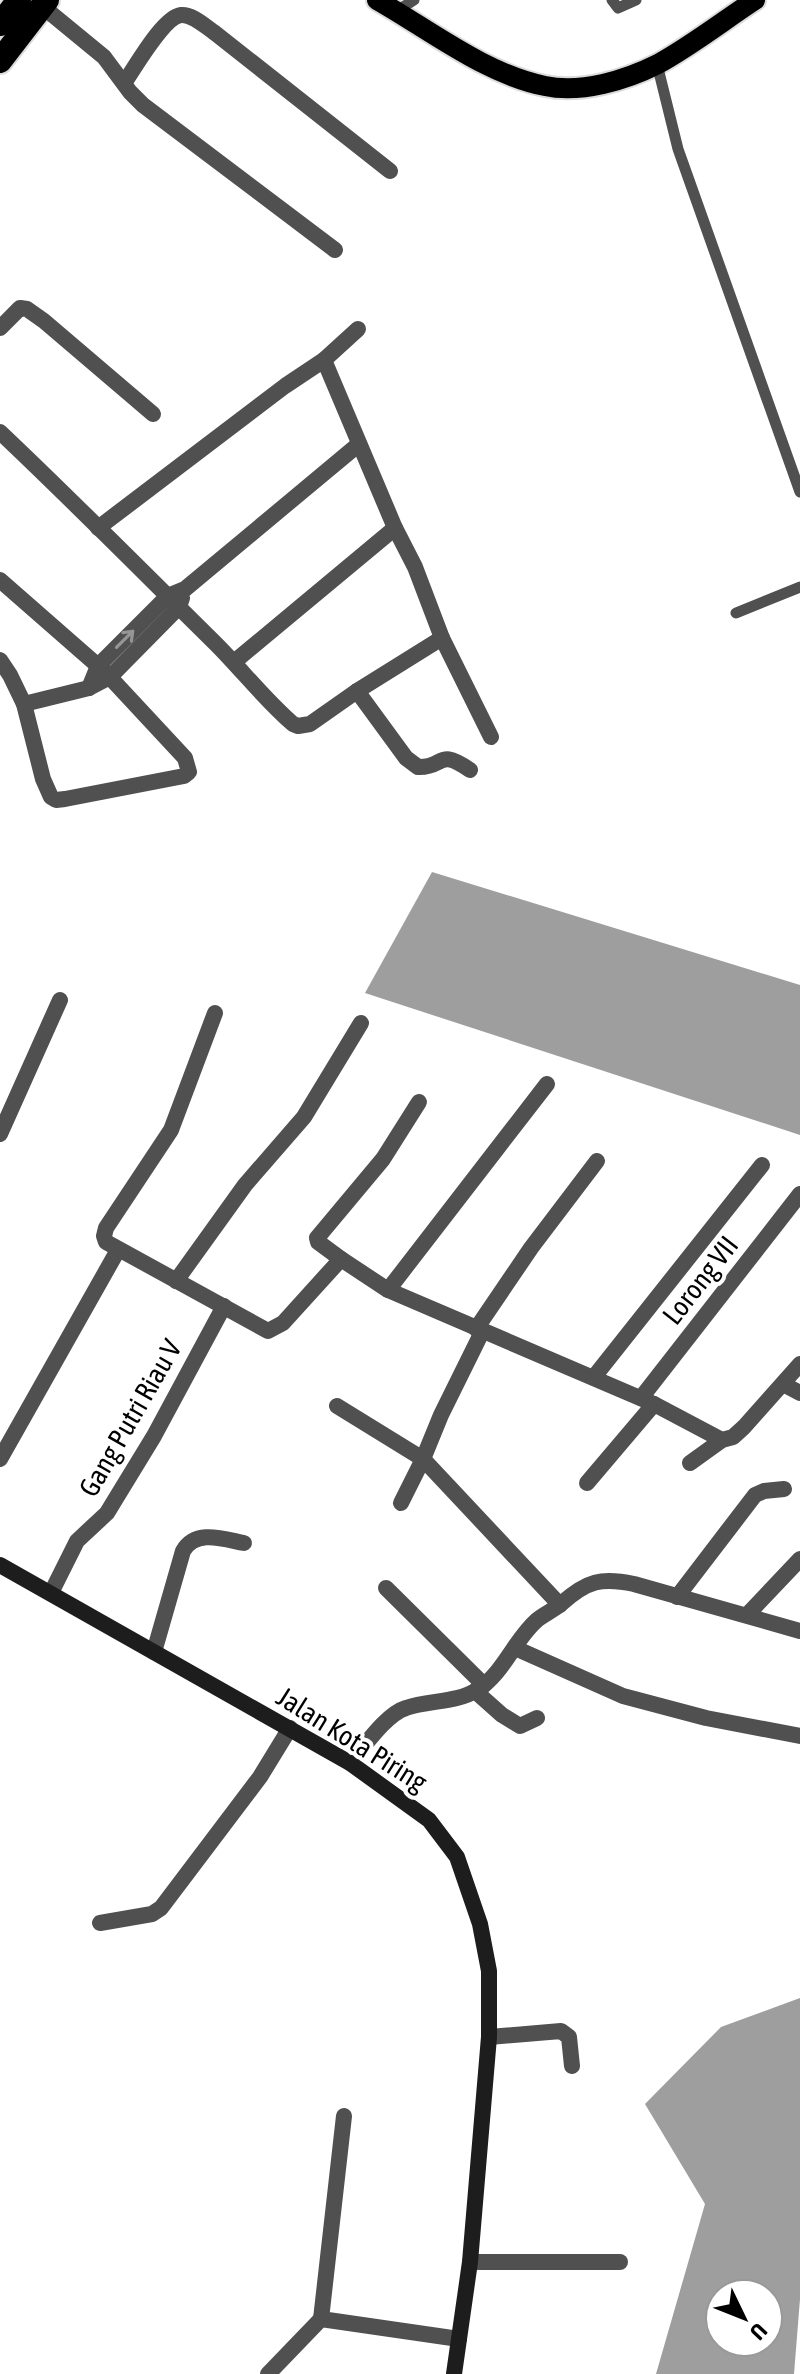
<svg xmlns="http://www.w3.org/2000/svg" width="800" height="2374" font-family="'Asap Condensed',sans-serif">
<style>
.water{fill:#9e9e9e;fill-rule:evenodd}
.lines{fill:none;stroke-linecap:round;stroke-linejoin:round}
.primary-casing{stroke:#dbdbdb;stroke-width:24}
.highway-casing{stroke:#dbdbdb;stroke-width:28}
.lane{stroke:#505050;stroke-width:11}
.street{stroke:#505050;stroke-width:16}
.secondary{stroke:#1d1d1d;stroke-width:16}
.primary{stroke:#000;stroke-width:20}
.highway{stroke:#000;stroke-width:24}
.oneway{stroke:#969696}
.labels{text-anchor:middle;dominant-baseline:central;stroke-width:8;stroke-linejoin:round;paint-order:stroke}
.street-label{font-size:28px;fill:#000;stroke:#fff}
</style>
<rect width="100%" height="100%" fill="#fff"/>
<g class="water">
<polygon points="432,872 800,985 800,1135 365,993"/>
<path d="M800 1998V2299L794 2374H656L705 2204 645 2104 721 2027ZM768 2294V2342H720V2294Z"/>
</g>
<g class="lines">
<g class="primary-casing">
<path id="primary" d="M377 0C430 30 485 74 545 86 581 94 626 80 658 64 691 46 723 21 755 0"/>
</g>
<g class="highway-casing">
<g id="highway">
<polyline points="0,24 19,0"/>
<polyline points="0,61 47,0"/>
</g>
</g>
<g class="lane">
<polyline points="612,0 618,8 636,0"/>
<polyline points="397,11 414,0"/>
<polyline points="657,64 678,149 800,492"/>
<polyline points="736,613 800,587"/>
</g>
<g class="street">
<polyline points="42,6 104,57 130,92 143,105 335,250"/>
<path d="M124 83C135 68 163 17 181 15 193 14 206 27 215 33L390 171"/>
<polyline points="0,328 20,308 27,309 44,321 153,414"/>
<polyline points="324,360 358,329"/>
<path d="M0 432C73 501 144 573 216 644 242 670 265 700 293 724L298 726 310 724 357 691 442 638"/>
<polyline points="98,528 285,386 324,360 395,528 415,567 442,638 491,737"/>
<polyline points="0,580 105,672 185,758 189,772 184,776 65,799 56,800 51,797 43,779 24,704 10,675 0,660"/>
<polyline points="234,662 395,528"/>
<polyline points="89,688 98,666 168,596 185,589 359,444"/>
<path d="M357 691 406 758 418 767C445 768 437 747 470 770"/>
<polyline points="24,704 89,688 110,677 179,607 182,598"/>
<polyline points="215,1013 171,1130 106,1228 104,1236 106,1242 268,1331 283,1323 341,1259 388,1290 654,1404 722,1440"/>
<polyline points="0,1134 60,1000"/>
<polyline points="341,1259 318,1242 317,1238 383,1159 419,1102"/>
<polyline points="176,1281 245,1185 304,1117 361,1023"/>
<polyline points="388,1290 547,1084"/>
<polyline points="476,1329 531,1248 597,1161"/>
<polyline points="594,1377 762,1165"/>
<polyline points="783,1384 800,1393"/>
<polyline points="641,1398 800,1194"/>
<polyline points="337,1406 423,1459 560,1605"/>
<polyline points="0,1459 118,1250"/>
<polyline points="690,1463 722,1440 733,1437 744,1427 800,1364"/>
<polyline points="587,1483 654,1404"/>
<polyline points="401,1503 423,1459 441,1415 482,1332"/>
<polyline points="386,1588 484,1685"/>
<polyline points="51,1593 77,1541 107,1513 154,1436 224,1306"/>
<polyline points="677,1597 755,1495 764,1491 784,1489"/>
<polyline points="747,1615 800,1559"/>
<polyline points="515,1648 623,1696 706,1718 800,1736"/>
<path d="M154 1652 183 1551C196 1529 223 1539 244 1543"/>
<polyline points="475,1691 502,1715 520,1726 537,1718"/>
<path d="M350 1763C364 1747 386 1714 406 1708 429 1700 456 1703 477 1690 504 1673 514 1640 537 1620 544 1614 554 1610 562 1603 587 1581 601 1577 634 1584L800 1631"/>
<polyline points="100,1923 152,1914 161,1908 260,1777 290,1728"/>
<polyline points="489,2037 561,2031 569,2037 572,2066"/>
<polyline points="344,2116 321,2319 459,2339"/>
<polyline points="470,2262 620,2262"/>
<polyline points="268,2374 321,2319"/>
</g>
<polyline class="secondary" points="0,1565 350,1763 429,1820 457,1857 480,1924 489,1971 489,2037 470,2262 454,2374"/>
<use href="#primary" class="primary"/>
<use href="#highway" class="highway"/>
</g>
<defs><path id="oneway-shaft" d="M-6 0H5M1.5-3L5.5 0L1.5 3" fill="none" stroke-width="1.6" stroke-linecap="round" stroke-linejoin="round" transform="scale(2)"/></defs>
<use class="oneway" href="#oneway-shaft" transform="translate(125 639) rotate(-45)"/>
<g class="labels">
<g class="street-label">
<text transform="translate(700 1280) rotate(-52)">Lorong VII</text>
<text transform="translate(130 1418) rotate(-60)">Gang Putri Riau V</text>
<text transform="translate(352 1739) rotate(32)">Jalan Kota Piring</text>
</g>
</g>
<g transform="translate(744 2318) rotate(133)"><circle r="38" fill="#ffffff" stroke="#999999" stroke-width="2"/>
<path d="M0-6L14 30L0 20L-14 30Z" fill="#000000"/>
<text y="-12" font-size="22" font-weight="bold" text-anchor="middle" fill="#000000">U</text>
</g>
</svg>
